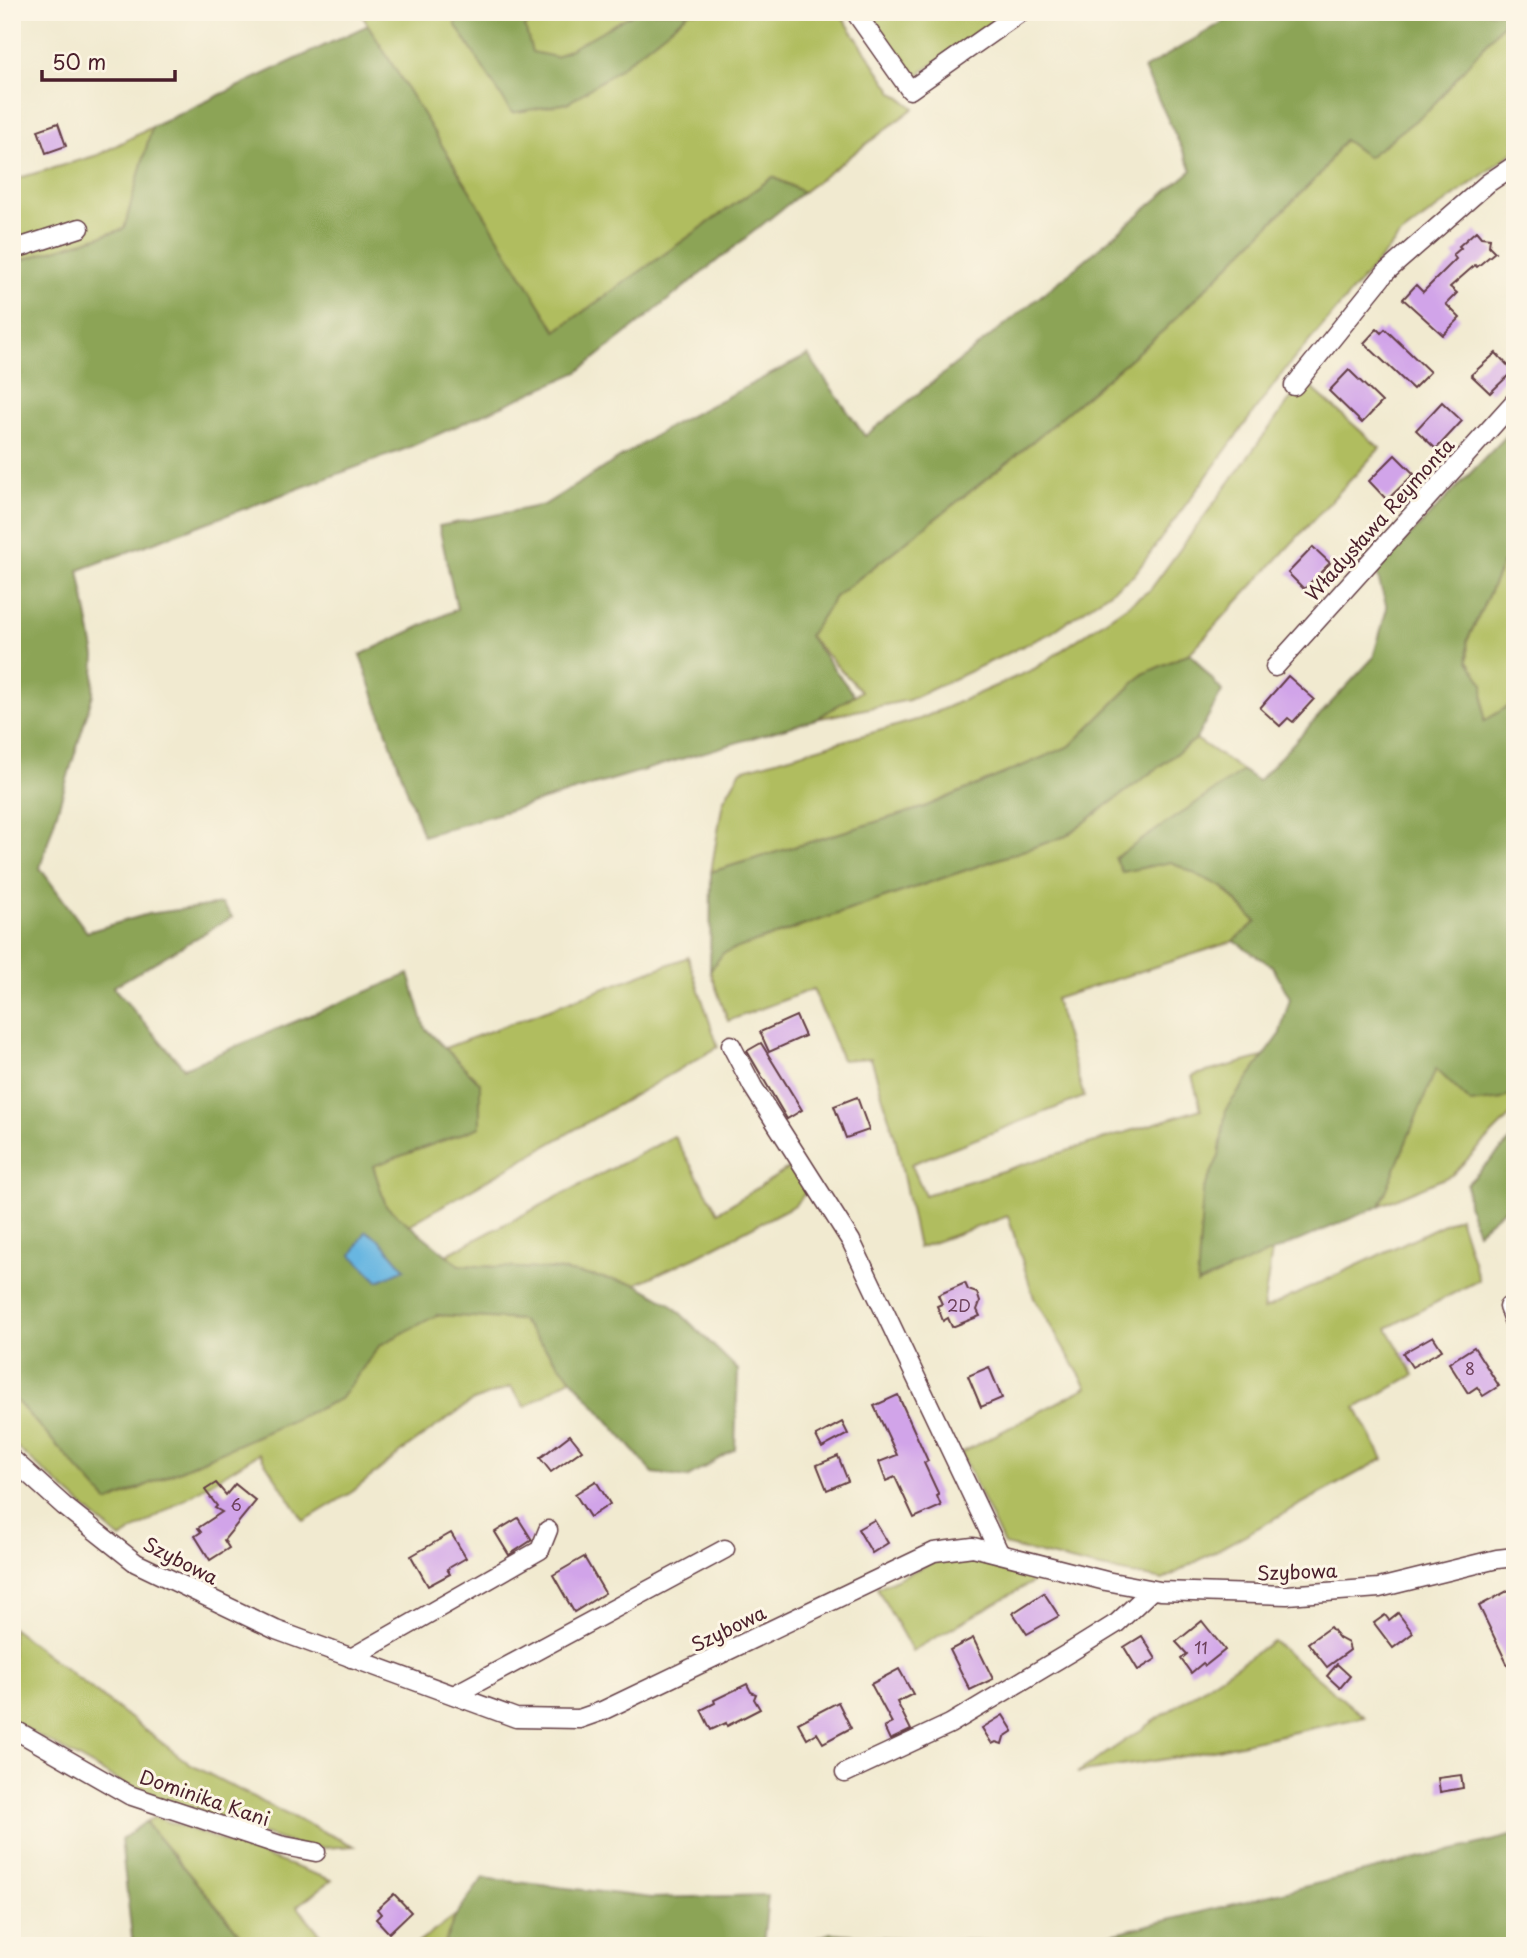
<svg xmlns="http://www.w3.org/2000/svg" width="1527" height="1958" font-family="'Playpen Sans',sans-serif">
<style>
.green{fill:#b0bd5f;stroke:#7d6e45;stroke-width:2;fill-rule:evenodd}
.forest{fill:#8ca456;stroke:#6b6240;stroke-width:2}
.water{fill:#67b6e1;stroke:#586a86;stroke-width:2}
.building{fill:#d1a4e9}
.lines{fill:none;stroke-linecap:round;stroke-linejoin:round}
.minor-casing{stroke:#633d44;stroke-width:21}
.minor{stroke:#fff;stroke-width:18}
.labels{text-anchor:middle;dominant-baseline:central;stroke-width:6;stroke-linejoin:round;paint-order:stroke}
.number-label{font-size:16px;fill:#6c405a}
.street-label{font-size:19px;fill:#4a1f2b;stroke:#fcf5e5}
</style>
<rect width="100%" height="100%" fill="#fcf5e5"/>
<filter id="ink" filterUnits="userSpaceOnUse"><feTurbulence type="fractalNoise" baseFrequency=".0143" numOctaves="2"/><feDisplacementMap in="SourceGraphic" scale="14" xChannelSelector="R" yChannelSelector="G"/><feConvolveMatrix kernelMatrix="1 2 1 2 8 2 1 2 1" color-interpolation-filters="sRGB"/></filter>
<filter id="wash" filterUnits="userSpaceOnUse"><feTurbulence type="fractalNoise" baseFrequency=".00686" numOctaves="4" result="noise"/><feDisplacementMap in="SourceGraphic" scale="28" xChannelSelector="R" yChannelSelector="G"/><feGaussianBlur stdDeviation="1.57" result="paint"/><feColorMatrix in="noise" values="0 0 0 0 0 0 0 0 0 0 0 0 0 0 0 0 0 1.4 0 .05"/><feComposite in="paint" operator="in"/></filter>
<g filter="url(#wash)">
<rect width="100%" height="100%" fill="#f1ead0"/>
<g class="green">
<polygon points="360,12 839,12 893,92 914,108 803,192 773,177 556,332"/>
<polygon points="869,12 1009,12 913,78"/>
<polygon points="1513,12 1515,12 1515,151 1400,236 1287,367 1134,575 1051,633 909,700 816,719 861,691 809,636 835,597 1013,458 1165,329 1320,174 1344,139 1368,157 1429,110"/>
<polygon points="152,127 124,229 12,263 12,180 98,155"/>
<polygon points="1304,381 1380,448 1190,653 1143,674 1070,746 922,808 711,872 723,801 741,770 920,719 1034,669 1150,590"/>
<path d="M1515 537V880L1501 1099 1515 1092V1111L1452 1175 1272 1251 1263 1310 1459 1217 1479 1280 1387 1328 1414 1375 1356 1408 1383 1459 1163 1580 1091 1566 1004 1545 961 1453 1087 1387 1034 1298 1008 1216 918 1248 896 1141 871 1058 842 1060 813 989 728 1021 710 971 723 953 1066 836 1196 739 1258 781 1280 758 1483 683 1468 661 1467 641ZM1224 889 1341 1001 1299 1047 1192 1076 1201 1109 925 1195 911 1164 1084 1097 1055 999 1234 941 1256 922Z"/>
<polygon points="688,957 718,1047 409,1225 386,1206 373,1166 480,1127 480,1083 445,1048"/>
<polygon points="674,1136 718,1212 788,1169 814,1183 795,1205 695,1257 636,1284 560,1270 459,1265 446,1255"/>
<polygon points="437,1314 521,1320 571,1378 525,1407 511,1387 471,1402 409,1446 352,1492 304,1521 259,1453 120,1539 12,1443 12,1396 109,1502 340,1399 380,1345"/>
<polygon points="976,1558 1043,1576 912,1651 877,1588 933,1562"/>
<polygon points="12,1628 191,1765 284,1813 354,1846 309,1849 146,1796 12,1721"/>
<polygon points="1273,1641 1364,1717 1185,1756 1077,1773"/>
<polygon points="155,1817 332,1880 297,1906 330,1946 250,1946 145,1822"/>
<polygon points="456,1915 443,1946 414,1946"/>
</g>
<g class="forest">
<polygon points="458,12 547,12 525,27 532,52 556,57 636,12 690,12 616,71 568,103 512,113 455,24"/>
<polygon points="1240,12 1513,12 1429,110 1368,157 1344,140 1320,174 1165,329 1013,458 835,597 809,636 854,695 816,719 423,836 360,655 457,609 439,526 544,505 672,425 808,355 865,436 1062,279 1192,170 1144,69"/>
<polygon points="368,25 556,331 773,177 803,192 578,372 405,449 79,570 95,656 93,694 40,868 87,932 148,914 222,904 232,917 113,987 184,1068 409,974 425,1028 480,1083 480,1127 373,1166 386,1206 459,1265 560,1270 636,1284 671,1304 738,1370 735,1449 687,1478 653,1473 521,1320 437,1315 380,1345 340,1399 108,1502 12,1396 12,263 124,229 152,127"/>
<polygon points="1515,427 1515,537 1467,641 1468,661 1483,683 1484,721 1515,702 1515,1092 1502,1099 1471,1103 1436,1069 1380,1206 1197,1284 1203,1191 1219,1156 1226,1109 1279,1036 1290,998 1272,966 1234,941 1256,922 1224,888 1171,862 1122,872 1115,858 1243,771 1258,781 1373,658 1387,608 1376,571"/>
<polygon points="1190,653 1222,691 1196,739 1066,836 723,953 710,971 711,872 922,808 1070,746 1143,674"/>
<polygon points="1515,1136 1515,1200 1477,1232 1468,1204 1467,1184"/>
<polygon points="145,1822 250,1946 133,1946 121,1840"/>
<polygon points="1515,1835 1515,1946 795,1946 831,1933 890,1938 1071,1944"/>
<polygon points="483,1878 652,1898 768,1895 763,1946 443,1946 456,1915"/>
</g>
<polygon class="water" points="366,1231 381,1241 405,1269 378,1281 352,1255"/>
<g id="blocks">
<g class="building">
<polygon points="58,123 66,146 46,153 38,130"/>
<polygon points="1476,231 1481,237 1490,238 1489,246 1495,252 1477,267 1475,265 1450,287 1457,293 1446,304 1460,318 1443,335 1403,299 1416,285 1423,292 1456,259 1453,255 1461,248 1459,246"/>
<polygon points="1377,329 1381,333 1385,329 1430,372 1413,389 1364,343"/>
<polygon points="1496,353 1513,371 1490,393 1471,375"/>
<polygon points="1349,370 1382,402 1362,423 1329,391"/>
<polygon points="1442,402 1462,421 1436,449 1416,430"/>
<polygon points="1395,455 1414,474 1387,500 1369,481"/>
<polygon points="1313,547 1330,563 1304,589 1288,573"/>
<polygon points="1288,676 1314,699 1293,722 1288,718 1280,726 1260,708"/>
<polygon points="796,1016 805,1036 769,1052 760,1032"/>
<polygon points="761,1043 802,1110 787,1119 747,1051"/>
<polygon points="857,1097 869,1130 846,1138 834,1106"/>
<polygon points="965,1283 968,1290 977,1293 980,1302 977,1310 980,1316 952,1327 948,1318 943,1321 940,1313 937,1306 942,1304 938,1295"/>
<polygon points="1433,1336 1442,1350 1412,1367 1403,1353"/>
<polygon points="1474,1347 1499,1386 1483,1396 1477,1387 1468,1393 1449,1363"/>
<polygon points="989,1367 1002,1398 981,1407 968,1376"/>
<polygon points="898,1395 928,1461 924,1463 939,1495 937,1496 941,1506 914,1518 895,1477 886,1481 879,1462 897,1455 874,1406"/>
<polygon points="842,1422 848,1434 822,1448 816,1436"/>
<polygon points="570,1435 582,1450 551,1472 540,1458"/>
<polygon points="838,1456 848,1481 827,1490 817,1465"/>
<polygon points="596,1481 610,1504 590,1517 575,1494"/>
<polygon points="216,1483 226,1495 235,1484 256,1501 224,1540 229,1548 210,1560 195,1536 201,1532 198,1528 222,1512 215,1508 217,1506 205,1490"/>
<polygon points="518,1518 532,1540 509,1555 495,1532"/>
<polygon points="874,1520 888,1543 872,1553 858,1529"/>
<polygon points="451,1533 466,1558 447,1569 450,1574 428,1586 411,1556"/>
<polygon points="584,1557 605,1593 574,1612 553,1575"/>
<polygon points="1509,1590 1515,1602 1515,1680 1479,1606"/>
<polygon points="1044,1593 1059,1616 1027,1634 1013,1613"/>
<polygon points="1398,1613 1413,1633 1393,1648 1374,1623 1385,1615 1389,1620"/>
<polygon points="1202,1621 1225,1650 1205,1666 1203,1663 1191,1673 1181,1659 1187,1654 1176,1642"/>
<polygon points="1330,1627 1339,1638 1348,1643 1350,1650 1327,1667 1308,1643"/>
<polygon points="1142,1636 1156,1659 1138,1670 1124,1647"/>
<polygon points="973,1638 993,1679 970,1690 950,1650"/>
<polygon points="1337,1664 1350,1676 1340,1688 1327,1676"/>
<polygon points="899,1669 913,1694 897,1702 911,1730 890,1740 884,1727 892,1723 871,1684"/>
<polygon points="747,1684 751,1692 756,1694 754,1699 760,1709 727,1726 726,1723 711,1730 701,1710 715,1703 714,1700"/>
<polygon points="838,1702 851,1728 823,1743 817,1733 807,1739 798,1723"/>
<polygon points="1003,1715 1013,1731 1004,1737 1002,1744 996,1742 992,1744 982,1728"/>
<polygon points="1461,1775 1463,1788 1440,1792 1438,1778"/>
<polygon points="394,1894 411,1912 389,1933 376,1919 381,1914 377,1909"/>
</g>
</g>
</g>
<g filter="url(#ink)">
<use href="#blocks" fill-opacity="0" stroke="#633d44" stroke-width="2"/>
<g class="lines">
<g class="minor-casing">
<g id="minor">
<polyline points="855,12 910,90 1021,12"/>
<polyline points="12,250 80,228"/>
<polyline points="1294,386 1386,272 1488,183 1515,165"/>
<polyline points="1275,667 1515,401"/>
<polyline points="731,1045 753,1087 851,1241 999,1552"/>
<polyline points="1508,1307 1515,1325"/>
<polyline points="12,1459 64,1506 136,1563 276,1630 516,1718 579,1719 602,1711 934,1552 973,1547 1106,1581 1160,1591 1287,1595 1379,1588 1497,1559 1515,1557"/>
<polyline points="351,1658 540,1550 548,1530"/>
<polyline points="454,1695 725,1549"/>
<polyline points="12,1728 129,1795 280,1845 316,1852"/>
<polyline points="845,1773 950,1724 1072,1651 1117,1623 1152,1590"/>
</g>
</g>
<use href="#minor" class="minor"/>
</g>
</g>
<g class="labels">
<g class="number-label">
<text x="959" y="1305">2D</text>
<text x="1470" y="1368">8</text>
<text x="236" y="1504">6</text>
<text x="1201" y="1647">11</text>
</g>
<g class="street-label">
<text transform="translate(1379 519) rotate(-48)">Władysława Reymonta</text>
<text transform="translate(181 1560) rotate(27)">Szybowa</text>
<text transform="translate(1297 1571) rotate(-2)">Szybowa</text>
<text transform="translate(728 1628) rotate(-26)">Szybowa</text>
<text transform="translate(205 1797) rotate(19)">Dominika Kani</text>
</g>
</g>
<rect width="1527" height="1958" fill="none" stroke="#fcf5e5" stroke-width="42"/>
<path d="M42 70v10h133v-10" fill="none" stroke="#4a1f2b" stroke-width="3.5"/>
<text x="52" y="70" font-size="21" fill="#4a1f2b" stroke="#fcf5e5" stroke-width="5" paint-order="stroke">50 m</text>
</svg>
